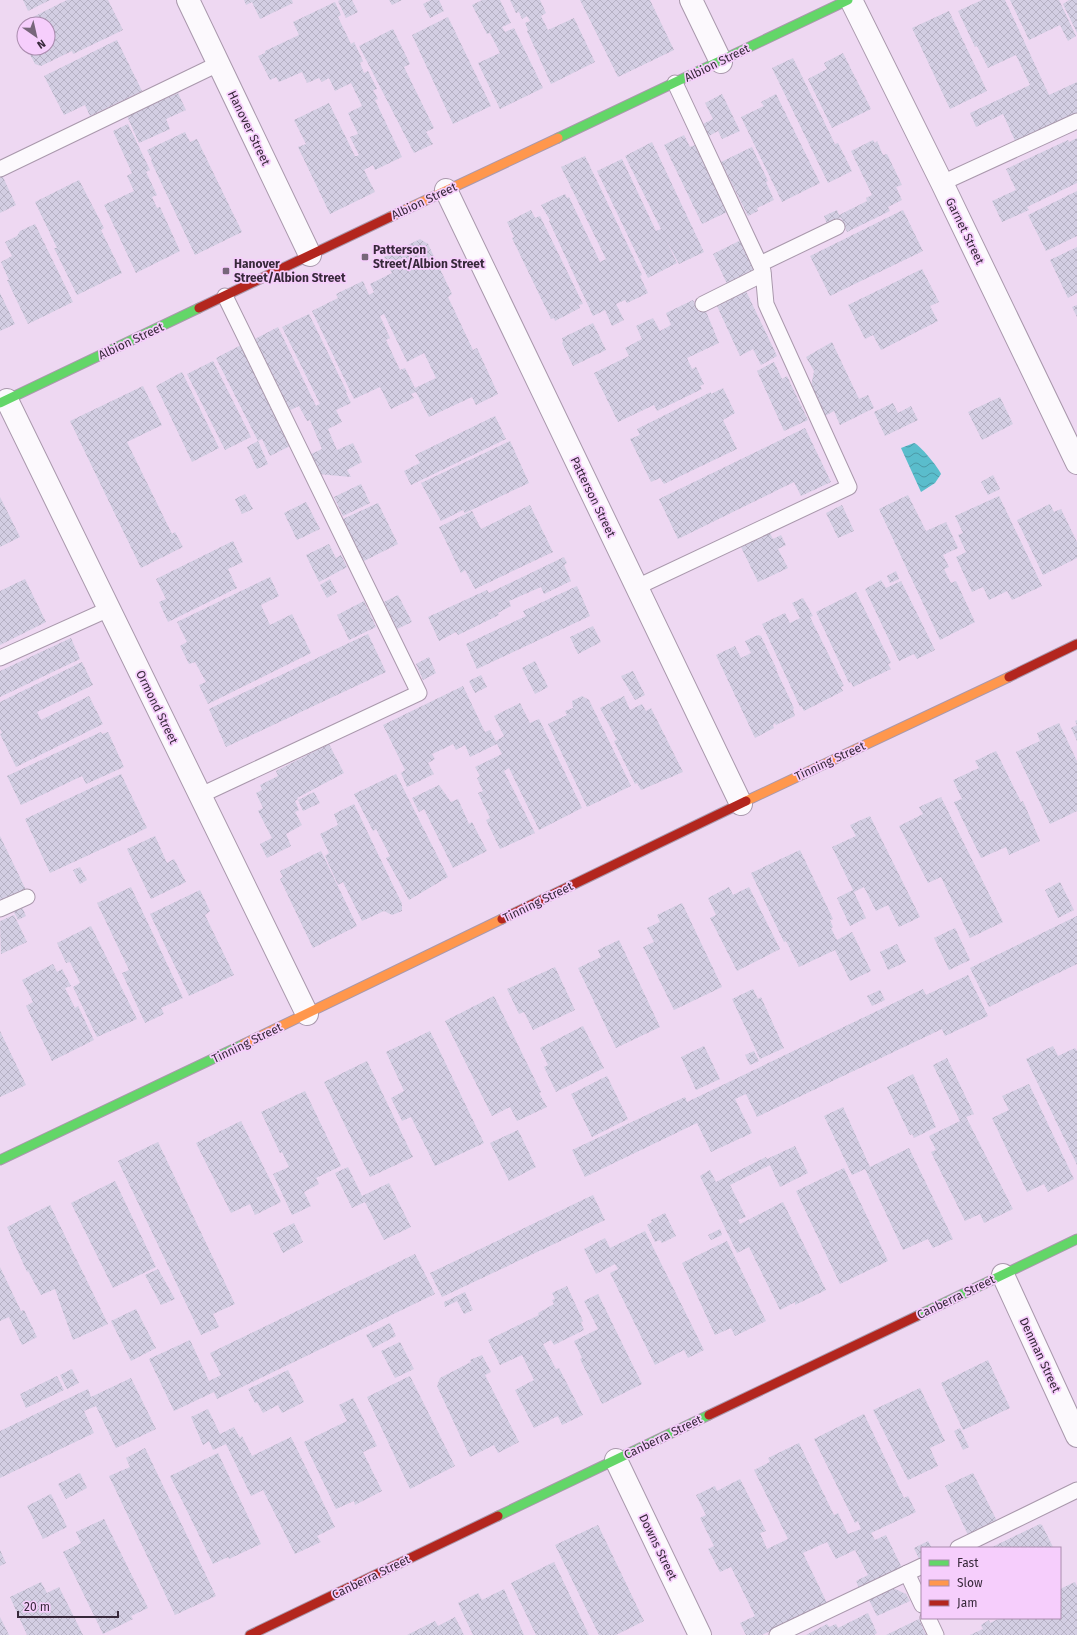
<svg xmlns="http://www.w3.org/2000/svg" width="1077" height="1635" font-family="'Fira Sans',sans-serif">
<style>
.water{fill:url(#water-waves)}
.building{fill:url(#building-cross-hatch);fill-rule:evenodd}
.lines{fill:none;stroke-linecap:round;stroke-linejoin:round}
.lane-casing{stroke:#a998ac;stroke-width:17}
.street-casing{stroke:#a998ac;stroke-width:24}
.fast-casing{stroke:#a998ac;stroke-width:11}
.slow-casing{stroke:#a998ac;stroke-width:11}
.jam-casing{stroke:#a998ac;stroke-width:11}
.lane{stroke:#fcf9fd;stroke-width:15}
.street{stroke:#fcf9fd;stroke-width:22}
.fast{stroke:#63d668;stroke-width:9}
.slow{stroke:#ff974d;stroke-width:9}
.jam{stroke:#b3261e;stroke-width:9}
.poi-dot{fill:#77667a;stroke:#f6cefc;stroke-width:1.5}
.labels{text-anchor:middle;dominant-baseline:central;stroke-width:3.5;stroke-linejoin:round;paint-order:stroke}
.street-label{font-size:12px;fill:#37283a;stroke:#f6cefc}
.poi-label{font-size:12px;font-weight:bold;fill:#37283a;stroke:#f6cefc;text-anchor:start}
</style>
<defs>
<pattern id="water-waves" width="16" height="10" patternUnits="userSpaceOnUse"><rect width="16" height="10" fill="#5abdcc"/><path d="M0 5q4-4 8 0t8 0" fill="none" stroke="#4b9aa7"/></pattern>
<pattern id="building-cross-hatch" width="8" height="8" patternUnits="userSpaceOnUse"><rect width="8" height="8" fill="#d3cee3"/><path d="M0 0l8 8M0 8l8-8" fill="none" stroke="#b6b1c4"/></pattern>
</defs>
<rect width="100%" height="100%" fill="#eed8f2"/>
<path class="water" d="M914 443C920 445 938 467 941 474L935 483 921 492 901 448Z"/>
<g class="building">
<polygon points="23,0 50,0 28,11"/>
<polygon points="67,0 108,0 123,30 73,54 72,51 41,66 35,64 28,51 29,48 48,48 48,24 37,24 33,17"/>
<polygon points="244,0 292,0 293,3 260,19 252,2 246,5"/>
<polygon points="340,0 352,0 358,12 346,18 338,1"/>
<polygon points="389,0 402,0 392,5"/>
<polygon points="431,0 439,0 444,11 430,18 423,4"/>
<polygon points="482,0 500,0 511,23 502,27 505,32 514,28 543,88 500,109 478,63 500,53 490,33 487,34 472,5"/>
<polygon points="510,0 540,0 546,13 541,16 548,30 574,18 595,62 551,84 527,31 528,30 525,23 530,21 527,16 522,19 519,12 516,13"/>
<polygon points="580,0 650,0 674,50 618,77"/>
<polygon points="982,0 1005,0 1049,95 1077,82 1077,113 1016,143 1003,114 976,127 970,113 1030,85 1016,55 988,68 977,46 975,47 958,11"/>
<polygon points="1010,0 1059,0 1076,36 1068,41 1060,25 1029,40"/>
<polygon points="1069,0 1077,0 1077,33 1063,4"/>
<polygon points="335,2 341,15 338,17 351,44 354,42 363,61 360,63 364,73 368,71 377,89 373,90 378,99 375,100 402,157 375,170 373,165 364,170 375,192 330,214 298,147 306,144 294,120 329,103 355,156 357,156 359,155 350,137 358,134 348,113 362,106 351,83 335,91 329,78 322,82 319,78 307,83 302,72 279,82 276,77 270,80 258,56 265,53 265,51 299,35 293,22"/>
<polygon points="949,11 987,91 950,109 912,28"/>
<polygon points="448,17 491,106 453,124 412,35"/>
<polygon points="393,29 410,64 404,67 434,128 426,132 433,144 414,153 359,46"/>
<polygon points="117,40 142,91 90,116 85,105 64,115 44,76"/>
<polygon points="843,53 871,109 832,128 808,79 827,69 824,63"/>
<polygon points="793,58 835,144 838,143 852,171 828,183 772,68"/>
<polygon points="178,93 186,110 166,119 170,129 139,143 127,116"/>
<polygon points="722,94 740,131 722,139 718,131 709,136 703,124 713,119 705,103"/>
<polygon points="776,94 820,183 782,202 741,117 764,106 761,102"/>
<polygon points="128,124 150,170 146,172 157,195 152,197 157,208 160,207 180,251 136,273 104,205 134,191 127,176 132,173 113,131"/>
<polygon points="185,132 190,142 197,139 242,232 195,255 151,161 152,160 147,150"/>
<polygon points="684,135 690,147 695,145 727,212 702,224 664,145"/>
<polygon points="1077,138 1077,183 1027,207 1029,210 1002,222 992,201 1016,190 1006,169 1068,140 1069,142"/>
<polygon points="873,140 875,143 877,141 883,155 887,154 902,185 896,187 902,200 888,207 890,211 847,232 841,218 827,224 824,216 837,210 839,215 867,201 866,198 872,195 851,151"/>
<polygon points="652,142 704,252 679,264 666,240 677,263 648,278 597,171 622,159 656,231 661,229 625,156"/>
<polygon points="752,147 768,181 766,182 774,200 757,208 758,211 748,216 721,162"/>
<polygon points="585,156 642,275 640,276 648,293 627,303 625,300 616,304 624,320 612,326 605,310 593,316 549,221 550,220 541,205 565,194 567,198 569,197 600,262 606,259 561,167"/>
<polygon points="2,175 16,205 0,213 0,176"/>
<polygon points="79,180 104,228 101,230 122,273 77,295 54,248 57,248 35,202"/>
<polygon points="1077,191 1077,236 1046,251 1028,215"/>
<polygon points="531,210 535,218 540,216 583,304 579,305 580,308 555,321 554,318 551,319 512,238 514,237 507,222"/>
<polygon points="903,210 923,251 830,296 810,256"/>
<polygon points="35,224 73,302 28,324 7,280 9,280 1,262 12,256 5,242 17,236 20,231"/>
<path d="M420 239 428 244 452 294 448 297 473 350 477 348 498 394 476 405 472 397 429 417 416 392 411 394 414 398 391 409 380 387 354 399 312 311 338 298 336 294 363 281 369 295 374 292 370 284 392 273 384 257ZM384 314 407 362 424 353 436 378 415 388 405 368 400 370 386 340 390 338 380 316Z"/>
<polygon points="741,240 756,272 728,286 713,254"/>
<polygon points="1077,247 1077,293 1068,298 1050,260"/>
<polygon points="922,269 939,302 930,306 938,321 881,350 873,335 865,339 848,305"/>
<polygon points="746,291 777,356 761,365 753,349 740,356 717,306"/>
<polygon points="0,293 15,324 0,331"/>
<polygon points="693,300 699,312 705,309 719,343 687,358 692,369 696,367 704,384 700,386 702,389 657,411 654,405 618,422 594,373 629,356 625,348 642,339 636,326 653,318 660,331 671,325 666,313"/>
<polygon points="1077,305 1077,317 1072,307"/>
<polygon points="309,314 347,392 346,393 351,403 336,410 342,422 328,429 337,450 353,443 362,462 347,470 351,477 318,474 309,455 322,449 310,420 307,421 299,406 286,412 251,341 278,327 316,406 320,404 282,327"/>
<polygon points="593,323 606,350 573,366 562,343 563,342 562,338"/>
<polygon points="832,342 859,399 868,395 874,408 840,425 834,411 825,416 811,387 814,371 806,357"/>
<polygon points="243,344 292,445 270,456 262,439 258,441 268,464 257,469 247,447 258,441 216,358"/>
<polygon points="213,361 251,437 225,450 187,374"/>
<polygon points="774,362 782,379 787,376 808,420 784,431 757,371"/>
<polygon points="182,372 219,448 192,462 156,386"/>
<polygon points="143,386 162,425 127,442 172,534 175,532 183,547 141,568 70,421"/>
<polygon points="723,388 735,413 723,420 737,449 664,484 660,478 651,482 630,439 640,435 637,429 711,392 711,394"/>
<polygon points="1000,397 1013,424 982,440 968,412"/>
<polygon points="893,403 898,413 911,406 918,420 885,436 874,412"/>
<polygon points="495,416 506,439 411,485 404,471 420,463 415,455"/>
<polygon points="805,428 831,482 801,496 794,482 678,539 659,499"/>
<polygon points="510,441 529,483 465,513 463,510 441,521 421,483"/>
<polygon points="993,475 1000,489 988,495 981,482"/>
<polygon points="361,484 370,503 343,516 334,497"/>
<polygon points="245,494 253,509 242,514 235,499"/>
<polygon points="908,495 926,531 946,522 958,548 943,555 949,567 944,569 951,583 956,581 975,622 940,640 879,509"/>
<polygon points="999,496 1042,586 1012,600 1007,591 989,600 983,587 972,592 956,557 966,552 958,535 963,533 955,516"/>
<polygon points="0,497 20,537 0,547"/>
<polygon points="306,502 320,529 297,540 284,513"/>
<polygon points="378,503 398,544 362,562 343,519"/>
<polygon points="1050,504 1054,512 1061,509 1077,542 1077,558 1043,575 1017,520"/>
<polygon points="530,505 553,552 475,589 465,570 461,573 439,527 472,511 481,529"/>
<polygon points="842,505 854,531 838,538 826,513"/>
<polygon points="770,533 773,539 781,535 786,545 778,549 788,568 758,582 741,547"/>
<polygon points="233,541 243,562 228,569 237,588 168,622 159,602 166,599 156,579"/>
<polygon points="329,544 336,558 341,555 347,567 319,582 306,555"/>
<polygon points="564,557 567,563 564,565 571,581 544,594 541,587 509,601 511,606 498,613 499,615 458,635 456,632 439,641 428,617 487,590 489,593"/>
<polygon points="896,571 899,579 890,583 887,576"/>
<polygon points="270,577 279,596 261,605 270,625 292,614 311,653 208,704 199,685 206,682 195,662 189,664 180,646 187,642 177,622"/>
<polygon points="25,579 46,622 0,645 0,591"/>
<polygon points="330,579 337,592 327,598 320,585"/>
<polygon points="881,580 886,588 901,581 935,650 917,659 914,654 899,661 865,589"/>
<polygon points="577,586 590,616 477,669 466,644 526,616 523,611"/>
<polygon points="856,592 891,663 888,664 891,669 853,687 851,682 849,683 816,612"/>
<polygon points="398,595 412,622 397,629 384,602"/>
<polygon points="803,598 813,616 810,617 844,686 841,687 843,691 804,711 801,706 800,707 762,624 785,613 790,623 800,618 792,603"/>
<polygon points="364,601 376,627 349,640 337,615"/>
<polygon points="593,626 601,642 578,654 570,637"/>
<polygon points="368,634 386,672 226,747 209,709"/>
<polygon points="758,635 761,636 777,670 776,670 794,708 793,709 795,716 776,725 775,723 773,725 774,728 755,738 716,655 735,646 741,658 751,653 745,641"/>
<polygon points="71,638 80,659 0,697 0,671"/>
<polygon points="429,657 436,673 423,680 416,664"/>
<polygon points="535,661 548,687 535,694 522,668"/>
<polygon points="82,662 93,685 37,712 41,720 89,696 103,724 16,767 0,734 2,733 0,729 0,702"/>
<polygon points="633,671 645,695 635,700 621,676"/>
<polygon points="481,675 487,687 475,693 469,681"/>
<polygon points="463,686 485,732 490,730 496,741 504,736 494,716 520,703 530,723 539,719 582,808 539,830 509,768 504,771 535,833 500,849 486,820 490,818 478,793 483,791 477,778 480,776 475,767 502,754 497,744 470,757 465,745 456,750 453,744 443,749 432,754 435,759 428,763 434,774 407,787 401,773 405,770 383,725"/>
<polygon points="582,696 589,700 631,786 587,807 548,724 567,715 565,711 573,708 572,701"/>
<polygon points="624,696 630,710 642,704 646,711 651,708 683,772 641,790 637,783 635,784 614,741 617,740 600,708"/>
<polygon points="1077,720 1077,741 1071,728 1077,725 1075,721"/>
<polygon points="1059,723 1077,761 1077,811 1050,824 1016,752 1040,741 1037,733"/>
<polygon points="101,732 102,734 108,732 124,767 86,784 82,776 21,805 7,776"/>
<polygon points="329,744 344,773 297,798 298,799 295,801 299,810 295,812 302,825 286,834 291,846 267,858 260,844 272,838 258,811 263,808 256,793 262,790 260,785 278,776 276,771"/>
<polygon points="996,751 1021,802 1023,801 1040,841 1009,855 1006,847 981,858 954,802 962,799 953,780 979,768 975,761"/>
<polygon points="121,774 147,828 50,873 25,819"/>
<polygon points="396,774 448,877 409,900 386,858 390,856 376,829 373,831 354,794"/>
<polygon points="439,785 451,802 458,799 469,824 472,822 487,851 453,868 424,809 419,812 412,798"/>
<polygon points="314,792 320,803 303,811 298,800"/>
<polygon points="941,797 1003,922 970,938 941,877 928,883 899,826 923,814 919,807"/>
<polygon points="354,804 402,904 402,911 392,915 384,911 362,921 343,882 338,885 325,856 329,853 320,834 338,825 334,814"/>
<polygon points="870,816 920,917 899,927 888,905 876,911 864,887 854,892 866,918 850,926 837,898 853,890 832,847 856,836 850,825"/>
<polygon points="0,836 26,890 0,902"/>
<polygon points="155,836 167,863 174,859 186,882 151,899 127,849"/>
<polygon points="800,850 833,919 830,920 833,927 831,928 837,940 852,932 871,971 850,981 835,950 799,967 786,941 784,942 751,873"/>
<polygon points="321,851 357,926 313,948 280,879 283,877 280,871"/>
<polygon points="80,867 87,880 80,884 73,870"/>
<polygon points="1060,882 1074,910 1058,918 1045,890"/>
<polygon points="131,887 183,998 161,1008 164,1014 145,1023 122,973 129,970 97,903"/>
<polygon points="729,887 733,895 749,887 780,949 737,971 710,918 716,915 708,898"/>
<polygon points="200,890 210,911 205,915 234,975 189,996 150,914"/>
<polygon points="682,903 722,987 674,1010 643,947 654,942 647,928 660,922 657,915"/>
<polygon points="22,907 26,916 18,920 14,912"/>
<polygon points="14,915 27,942 1,954 0,921"/>
<polygon points="1077,916 1077,964 989,1007 970,968"/>
<polygon points="91,926 137,1019 97,1037 73,987 80,983 70,962 66,963 57,943"/>
<polygon points="955,928 970,960 949,970 934,938"/>
<polygon points="619,940 660,1027 616,1048 578,968 601,957 598,950"/>
<polygon points="897,944 906,962 888,970 880,952"/>
<polygon points="53,964 57,972 62,969 71,986 65,988 75,1008 78,1006 94,1040 52,1061 26,1006 33,1002 22,980"/>
<polygon points="555,967 575,1010 533,1030 524,1012 519,1014 507,989"/>
<polygon points="968,975 988,1016 945,1036 942,1029 757,1117 746,1094 735,1099 752,1133 711,1152 697,1123 585,1177 572,1150 685,1097 687,1102 923,989 926,995"/>
<polygon points="753,989 758,999 761,997 784,1048 760,1059 732,999"/>
<polygon points="880,990 885,1000 872,1006 867,996"/>
<polygon points="494,996 541,1092 539,1093 547,1107 517,1121 510,1107 492,1116 445,1021"/>
<polygon points="583,1026 604,1068 556,1092 544,1067 548,1065 540,1048"/>
<polygon points="0,1031 26,1085 0,1097"/>
<polygon points="430,1031 484,1143 435,1166 411,1117 402,1121 391,1098 404,1091 386,1052"/>
<polygon points="704,1046 720,1079 696,1090 681,1057"/>
<polygon points="1053,1046 1058,1056 1075,1048 1077,1051 1077,1165 1026,1059"/>
<polygon points="754,1051 759,1061 750,1065 745,1055"/>
<polygon points="947,1058 974,1114 966,1117 1013,1209 984,1223 980,1214 965,1221 931,1152 936,1150 929,1136 960,1121 933,1065"/>
<polygon points="367,1061 413,1157 370,1177 324,1082"/>
<polygon points="913,1074 936,1127 914,1138 912,1134 910,1135 887,1087"/>
<polygon points="607,1076 628,1119 592,1137 571,1094"/>
<polygon points="1029,1084 1074,1179 1048,1192 1044,1184 1027,1192 992,1118 1009,1110 1002,1096"/>
<polygon points="305,1091 341,1166 316,1178 319,1184 304,1192 311,1206 292,1215 273,1174 289,1167 282,1152 280,1153 261,1112"/>
<polygon points="843,1107 870,1167 909,1148 953,1239 933,1248 928,1239 903,1250 865,1169 852,1175 824,1116"/>
<polygon points="241,1121 281,1202 255,1215 250,1204 231,1213 196,1143"/>
<polygon points="518,1130 536,1167 509,1181 490,1143"/>
<polygon points="158,1142 235,1304 213,1314 219,1327 201,1335 118,1161"/>
<polygon points="795,1146 808,1173 780,1187 770,1165 730,1185 746,1217 738,1220 740,1224 783,1202 826,1290 795,1305 795,1302 780,1310 749,1247 737,1253 700,1176 710,1170 716,1182 766,1157 767,1159"/>
<polygon points="348,1167 362,1196 389,1183 411,1227 384,1240 365,1202 352,1208 335,1173"/>
<polygon points="844,1168 888,1261 840,1284 796,1191"/>
<polygon points="115,1181 156,1267 113,1288 71,1203"/>
<polygon points="593,1195 605,1220 442,1297 430,1273"/>
<polygon points="50,1205 108,1324 73,1340 55,1289 41,1295 28,1271 27,1272 7,1227"/>
<polygon points="665,1213 676,1236 662,1243 660,1240 655,1242 647,1225 652,1222 651,1220"/>
<polygon points="294,1223 303,1242 283,1253 273,1233"/>
<polygon points="720,1229 722,1235 711,1240 708,1235"/>
<polygon points="645,1231 704,1350 688,1358 684,1350 655,1365 610,1273 618,1269 615,1264 596,1274 584,1249 605,1238 610,1248"/>
<polygon points="727,1241 766,1321 735,1336 731,1328 715,1335 682,1263"/>
<polygon points="415,1254 435,1294 217,1399 214,1392 174,1411 149,1359 190,1340 209,1381 221,1375 210,1353"/>
<polygon points="0,1267 21,1311 24,1310 37,1337 22,1345 9,1317 0,1321"/>
<polygon points="158,1269 175,1299 161,1305 145,1275"/>
<polygon points="567,1286 583,1321 581,1322 584,1330 554,1345 551,1340 543,1344 556,1369 559,1368 583,1415 562,1425 558,1416 534,1428 515,1390 534,1380 522,1355 500,1365 488,1340 539,1315 538,1313 554,1304 552,1300 555,1299 552,1293"/>
<polygon points="465,1292 473,1310 464,1314 457,1301 445,1307 444,1302"/>
<polygon points="598,1294 642,1384 602,1404 580,1359 582,1358 574,1341 598,1329 584,1301"/>
<polygon points="136,1309 156,1348 131,1361 111,1321"/>
<polygon points="390,1323 396,1336 373,1348 366,1335"/>
<polygon points="400,1342 414,1369 395,1378 381,1351"/>
<polygon points="482,1355 491,1372 485,1375 519,1442 498,1453 494,1445 470,1457 437,1386 440,1378 471,1362 470,1360"/>
<polygon points="988,1360 1010,1408 963,1430 941,1383"/>
<polygon points="72,1369 79,1383 67,1389 60,1375"/>
<polygon points="288,1370 304,1402 282,1413 278,1405 263,1413 257,1402 255,1403 248,1389"/>
<polygon points="57,1376 64,1390 26,1408 20,1394"/>
<polygon points="410,1376 455,1466 410,1489 367,1397"/>
<polygon points="131,1378 156,1429 116,1448 96,1406 84,1411 94,1433 0,1478 0,1431 88,1389 91,1397"/>
<polygon points="920,1388 945,1441 930,1448 938,1466 908,1480 873,1410"/>
<polygon points="353,1398 377,1446 363,1452 382,1491 355,1505 354,1501 336,1509 304,1442 347,1421 339,1405"/>
<polygon points="208,1409 220,1434 234,1427 240,1438 242,1436 252,1456 291,1437 335,1527 317,1536 321,1542 295,1554 263,1490 251,1496 226,1444 213,1450 209,1441 203,1445 191,1417"/>
<polygon points="864,1414 904,1498 908,1496 916,1512 871,1533 875,1540 886,1535 902,1568 859,1588 856,1581 868,1575 855,1550 836,1559 827,1542 803,1553 827,1603 762,1635 746,1635 740,1623 755,1616 731,1567 720,1572 708,1549 714,1546 700,1518 706,1515 696,1495 715,1486 717,1491 740,1479 766,1531 760,1533 767,1549 788,1539 754,1470 770,1462 768,1458 799,1443 834,1515 838,1513 848,1534 861,1529 858,1521 855,1523 814,1439"/>
<polygon points="960,1428 969,1447 963,1450 954,1431"/>
<polygon points="145,1448 216,1596 175,1615 109,1476 130,1467 126,1458"/>
<polygon points="218,1453 261,1544 229,1559 228,1557 213,1564 170,1476"/>
<polygon points="80,1473 87,1488 66,1499 58,1484"/>
<polygon points="973,1473 997,1521 968,1535 945,1486"/>
<polygon points="51,1494 67,1527 43,1539 27,1506"/>
<polygon points="104,1519 148,1608 131,1616 133,1619 103,1634 63,1552 81,1543 76,1532"/>
<polygon points="1040,1524 1042,1525 1053,1547 990,1548"/>
<polygon points="598,1525 644,1621 616,1635 599,1635 555,1545"/>
<polygon points="928,1541 932,1548 922,1548 922,1558 919,1559 914,1548"/>
<polygon points="0,1550 6,1563 0,1566"/>
<polygon points="554,1562 589,1635 536,1635 511,1583"/>
<polygon points="41,1582 47,1593 59,1587 83,1635 27,1635 10,1597"/>
<polygon points="1075,1582 1077,1586 1077,1635 970,1635 983,1629 981,1625 989,1620 990,1623 1000,1618 1060,1618 1060,1589"/>
<polygon points="893,1588 906,1594 910,1601 877,1616 869,1600"/>
<polygon points="504,1589 524,1635 473,1635 458,1603 478,1593 482,1600"/>
<polygon points="868,1613 877,1633 874,1635 806,1635 827,1624 829,1627 836,1624 838,1628"/>
<polygon points="0,1617 9,1635 0,1635"/>
<polygon points="455,1617 464,1635 407,1635 435,1621 438,1626"/>
<polygon points="919,1619 926,1635 886,1635"/>
</g>
<g class="lines">
<g class="lane-casing">
<g id="lane">
<polyline points="0,169 218,64"/>
<polyline points="942,183 1077,121"/>
<polyline points="760,264 837,227"/>
<polyline points="703,304 763,274"/>
<polyline points="637,587 849,487 766,304 763,271 675,83"/>
<polyline points="0,658 109,609"/>
<polyline points="201,795 419,693 225,296"/>
<polyline points="0,909 27,897"/>
<polyline points="958,1548 1077,1490"/>
<polyline points="907,1573 922,1605"/>
<polyline points="928,1618 936,1635"/>
<polyline points="777,1635 922,1566"/>
</g>
</g>
<g class="street-casing">
<g id="street">
<polyline points="188,0 310,255"/>
<polyline points="691,0 721,62"/>
<polyline points="851,0 942,183 1077,463"/>
<polyline points="446,190 741,804"/>
<polyline points="7,400 307,1014"/>
<polyline points="1003,1275 1077,1436"/>
<polyline points="616,1460 700,1635"/>
</g>
</g>
<g class="fast-casing">
<g id="fast">
<polyline points="558,138 848,0"/>
<polyline points="0,403 199,308"/>
<polyline points="0,1160 244,1044"/>
<polyline points="917,1316 1077,1239"/>
<polyline points="498,1516 709,1415"/>
</g>
</g>
<g class="slow-casing">
<g id="slow">
<polyline points="390,217 558,138"/>
<polyline points="746,801 1009,677"/>
<polyline points="244,1044 502,919"/>
</g>
</g>
<g class="jam-casing">
<g id="jam">
<polyline points="199,308 390,217"/>
<polyline points="1009,677 1077,644"/>
<polyline points="502,919 746,801"/>
<polyline points="709,1415 917,1316"/>
<polyline points="250,1635 498,1516"/>
</g>
</g>
<use href="#lane" class="lane"/>
<use href="#street" class="street"/>
<use href="#fast" class="fast"/>
<use href="#slow" class="slow"/>
<use href="#jam" class="jam"/>
</g>
<g class="poi-dot">
<rect x="361" y="253" width="8" height="8" rx="2"/>
<rect x="222" y="267" width="8" height="8" rx="2"/>
</g>
<g class="labels">
<g class="street-label">
<text transform="translate(717 63) rotate(-26)">Albion Street</text>
<text transform="translate(249 128) rotate(64)">Hanover Street</text>
<text transform="translate(424 201) rotate(-25)">Albion Street</text>
<text transform="translate(965 231) rotate(64)">Garnet Street</text>
<text transform="translate(131 341) rotate(-25)">Albion Street</text>
<text transform="translate(593 497) rotate(64)">Patterson Street</text>
<text transform="translate(157 707) rotate(64)">Ormond Street</text>
<text transform="translate(830 761) rotate(-25)">Tinning Street</text>
<text transform="translate(538 902) rotate(-26)">Tinning Street</text>
<text transform="translate(247 1043) rotate(-26)">Tinning Street</text>
<text transform="translate(956 1297) rotate(-26)">Canberra Street</text>
<text transform="translate(1040 1355) rotate(65)">Denman Street</text>
<text transform="translate(663 1437) rotate(-26)">Canberra Street</text>
<text transform="translate(658 1547) rotate(64)">Downs Street</text>
<text transform="translate(371 1577) rotate(-26)">Canberra Street</text>
</g>
<g class="poi-label">
<text x="373" y="250">Patterson<tspan x="373" dy="14">Street/Albion Street</tspan></text>
<text x="234" y="264">Hanover<tspan x="234" dy="14">Street/Albion Street</tspan></text>
</g>
</g>
<rect x="921" y="1547" width="140" height="72" fill="#f6cefc" stroke="#aa8cae"/>
<rect x="929" y="1560" width="20" height="6" fill="#63d668" stroke="#aa8cae"/>
<text x="957" y="1567" font-size="12" fill="#37283a">Fast</text>
<rect x="929" y="1580" width="20" height="6" fill="#ff974d" stroke="#aa8cae"/>
<text x="957" y="1587" font-size="12" fill="#37283a">Slow</text>
<rect x="929" y="1600" width="20" height="6" fill="#b3261e" stroke="#aa8cae"/>
<text x="957" y="1607" font-size="12" fill="#37283a">Jam</text>
<g transform="translate(36 36) rotate(146)"><circle r="19" fill="#f6cefc" stroke="#aa8cae"/>
<path d="M0-3L7 15L0 10L-7 15Z" fill="#77667a"/>
<text y="-6" font-size="11" font-weight="bold" text-anchor="middle" fill="#37283a">N</text>
</g>
<path d="M18 1611v6h100v-6" fill="none" stroke="#37283a" stroke-width="2"/>
<text x="24" y="1611" font-size="12" fill="#37283a" stroke="#f6cefc" stroke-width="3" paint-order="stroke">20 m</text>
</svg>
